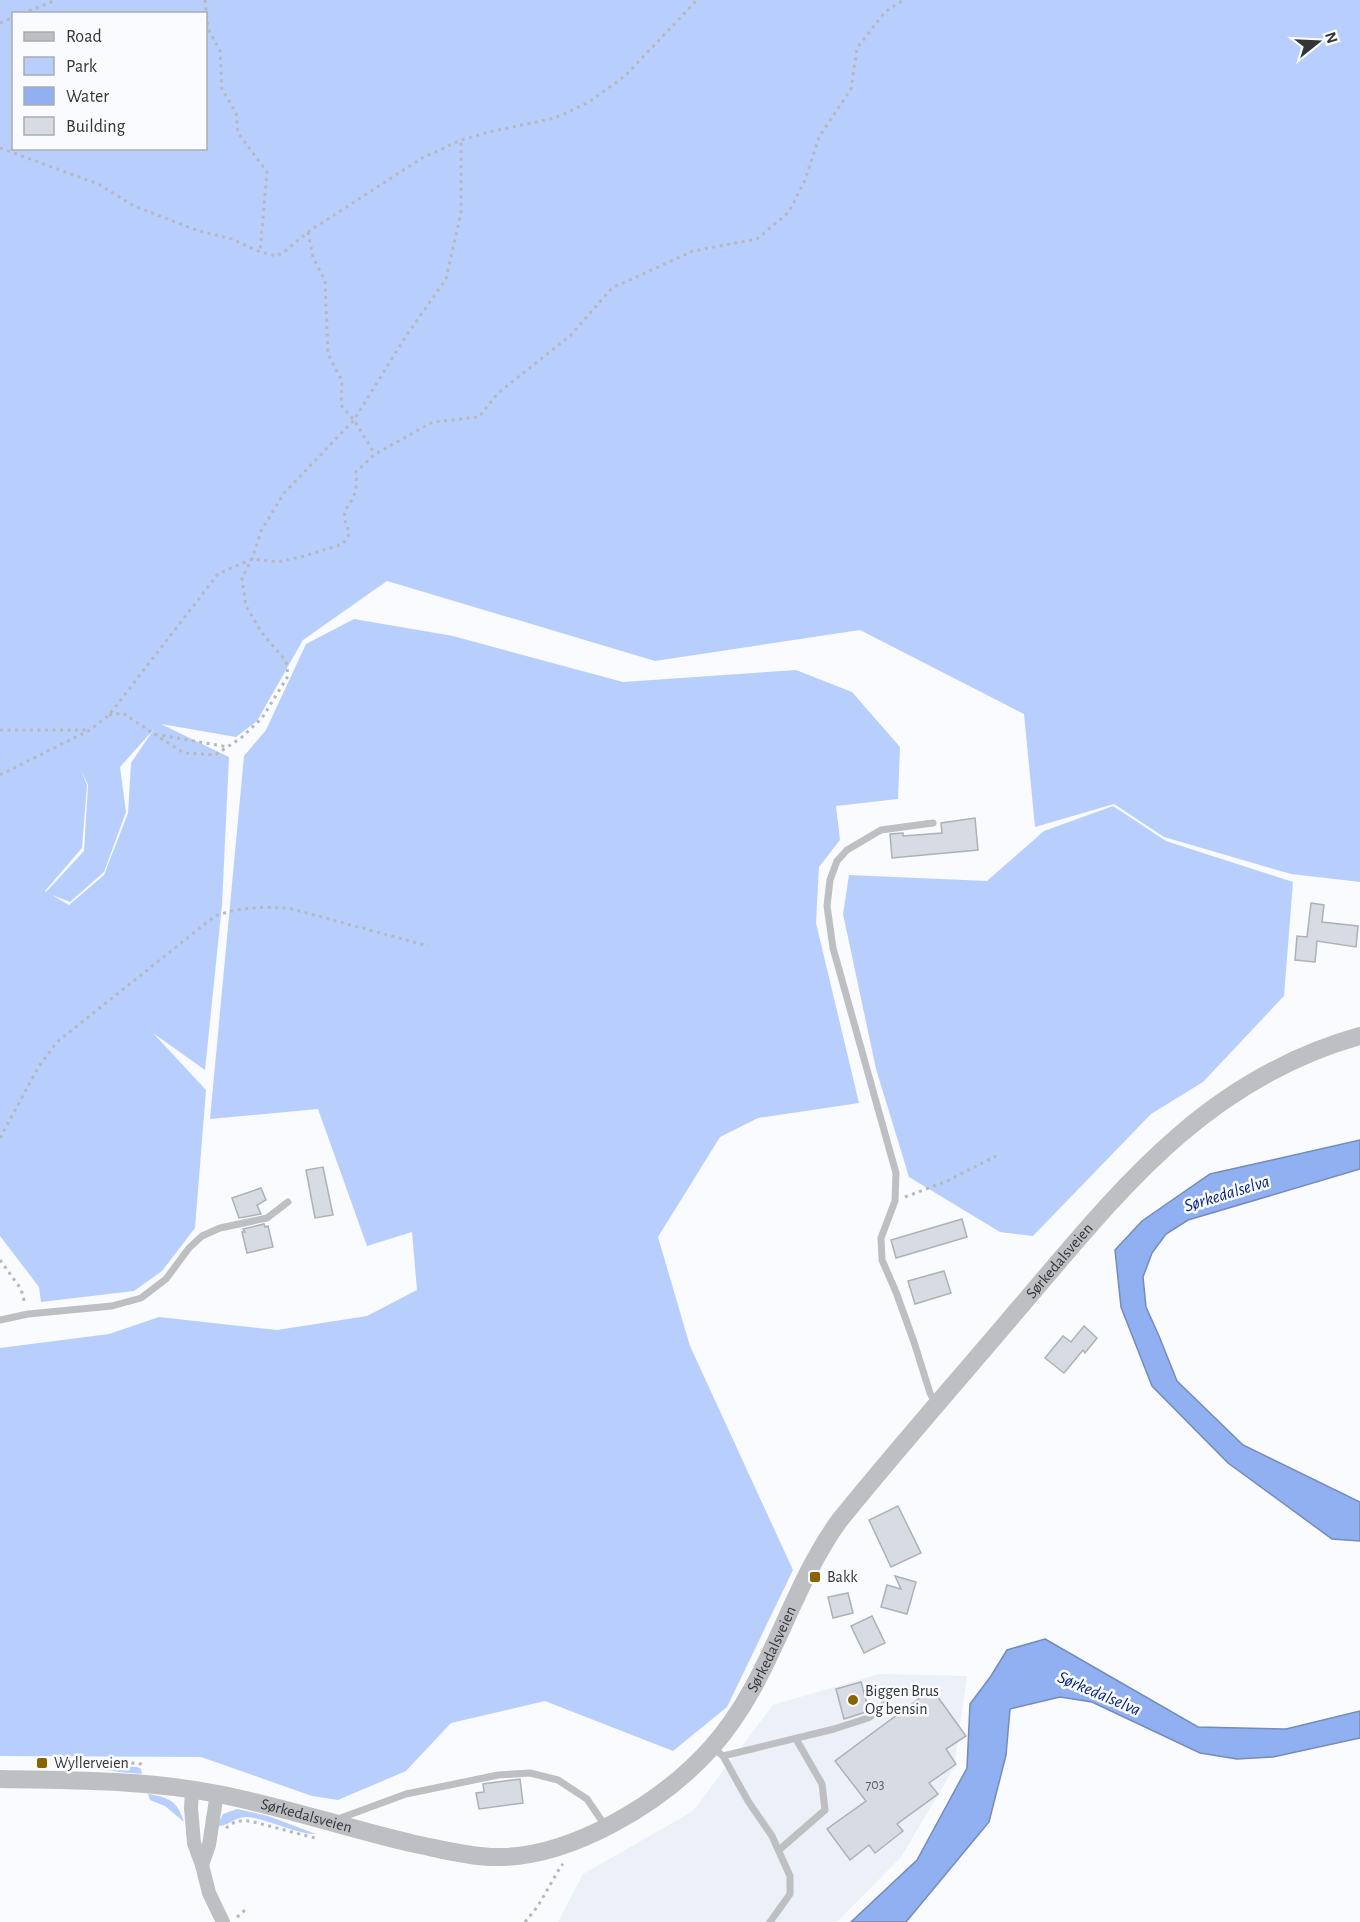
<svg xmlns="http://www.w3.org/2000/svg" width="1360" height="1922" font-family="'Alegreya Sans',sans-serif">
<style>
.built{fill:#ebf0f9}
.green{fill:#b8cffe;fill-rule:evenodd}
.water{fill:#91b0f2;stroke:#758bba;stroke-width:1.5}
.building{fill:#d7dbe3;stroke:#adb1b8;stroke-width:1.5}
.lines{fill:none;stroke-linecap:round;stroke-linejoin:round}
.path{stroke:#b6b8bb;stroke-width:3;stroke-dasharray:3 4.5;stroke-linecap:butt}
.service{stroke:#bebfc3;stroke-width:7}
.minor{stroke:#bebfc3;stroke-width:14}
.tertiary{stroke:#bebfc3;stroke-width:18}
.poi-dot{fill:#896502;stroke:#f9fbfe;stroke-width:2}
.labels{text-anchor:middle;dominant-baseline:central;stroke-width:5;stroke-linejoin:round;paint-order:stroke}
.number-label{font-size:14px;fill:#5c5e63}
.street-label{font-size:16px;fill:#333538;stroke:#f9fbfe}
.poi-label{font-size:16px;fill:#333538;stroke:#f9fbfe;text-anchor:start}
.water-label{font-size:18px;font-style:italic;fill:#092782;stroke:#f9fbfe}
</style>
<rect width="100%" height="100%" fill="#f9fbfe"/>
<polygon class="built" points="879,1674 967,1676 954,1768 901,1857 837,1922 558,1922 583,1874 693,1811 773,1705"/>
<g class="green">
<path d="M0 0H1360V882L1291 874 1164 837 1114 804 1035 827 1024 714 860 630 655 661 387 581 303 640 257 721 236 737 161 724 229 757 222 905 205 1070 153 1033 206 1090 195 1228 162 1271 134 1291 41 1302 39 1287 0 1236ZM14 14H206V148H14ZM154 729 131 763 128 813 104 875 69 905 52 895 70 902 104 872 126 812 120 767ZM81 770 88 785 84 851 46 892 45 891 82 848 87 785Z"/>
<polygon points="354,619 453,636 623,682 796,670 852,692 900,747 898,799 836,806 840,840 819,867 816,923 859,1103 758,1118 720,1137 658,1237 690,1346 793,1570 727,1707 673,1751 545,1701 451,1723 406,1771 338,1800 312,1796 201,1757 0,1756 0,1348 109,1334 159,1317 277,1330 367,1316 417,1290 412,1232 367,1246 318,1109 210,1119 244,756 266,730 306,644"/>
<polygon points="1113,806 1166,841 1293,882 1284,996 1203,1082 1151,1114 1033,1236 1000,1232 909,1177 876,1069 843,914 849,875 987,881 1044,831"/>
<polygon points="80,1764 137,1767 141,1769 142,1774 119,1772 80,1766"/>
<path d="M148 1794C168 1797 178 1801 184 1822L165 1806 150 1800Z"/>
<path d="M237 1809 268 1816 316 1834C298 1835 268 1819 247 1817 235 1816 228 1827 217 1826L223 1814Z"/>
</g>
<g class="water">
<polygon points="1360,1140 1360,1169 1188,1220 1166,1234 1152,1253 1143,1277 1146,1307 1159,1336 1177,1381 1243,1445 1360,1502 1360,1541 1332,1539 1228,1463 1152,1386 1121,1307 1115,1250 1142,1221 1210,1174"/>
<polygon points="1045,1639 1198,1727 1286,1729 1360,1711 1360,1738 1273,1757 1237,1759 1200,1753 1092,1702 1060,1697 1010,1709 1006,1755 989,1822 906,1922 851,1922 917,1860 967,1768 970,1704 991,1676 1007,1650"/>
</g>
<g class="building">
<polygon points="975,818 978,850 892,858 890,834 903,833 903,836 942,833 941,823"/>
<polygon points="1311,903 1324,905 1322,922 1358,926 1356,947 1317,941 1315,962 1295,960 1297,936 1307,937"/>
<polygon points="323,1167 333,1215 315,1218 306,1170"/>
<polygon points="261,1188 266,1200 257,1205 261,1214 239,1218 232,1198"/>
<polygon points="962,1219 967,1237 896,1258 891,1240"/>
<polygon points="264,1224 265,1227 268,1226 273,1247 247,1253 242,1232 245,1232 243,1229"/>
<polygon points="944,1271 951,1293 915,1304 908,1281"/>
<polygon points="1084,1326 1097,1338 1085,1353 1083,1350 1064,1373 1045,1358 1063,1336 1071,1342"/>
<polygon points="898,1506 921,1553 891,1567 869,1520"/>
<polygon points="895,1576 916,1582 907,1614 881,1607 887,1585 901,1589"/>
<polygon points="848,1593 853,1613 833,1618 828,1597"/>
<polygon points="872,1616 885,1643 864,1653 851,1626"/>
<polygon points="861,1682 869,1711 844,1719 836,1689"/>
<polygon points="932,1689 966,1736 946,1749 956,1764 929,1783 938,1794 897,1824 903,1831 875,1853 869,1845 850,1860 827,1829 866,1801 835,1761"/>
<polygon points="520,1779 523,1803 479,1809 476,1793 484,1792 483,1784"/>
</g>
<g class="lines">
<g class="path">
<polyline points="205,0 208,29 220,51 222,89 236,113 238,133 267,172 260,252"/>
<polyline points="22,14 56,0"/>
<polyline points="0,23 14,17"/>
<polyline points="0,148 98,184 134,206 196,230 232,239 260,252 277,256 285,251 308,232 422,158 461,140 489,132 555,118 589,102 625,76 697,0"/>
<polyline points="308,232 313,257 325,281 328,354 342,381 341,405 354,420 375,454"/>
<polyline points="109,715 123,713 154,734 228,747"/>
<polyline points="0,730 88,730"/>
<polyline points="154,734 184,753 215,755 241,738 262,718 288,676 286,661 262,633 246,606 242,578 252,559 261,531 284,493 354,420 404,339 446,279 461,213 461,140"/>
<path d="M0 775 90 730 109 715 218 574 252 559 278 562 304 556 343 544 350 533C336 506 353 510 356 487 357 483 356 477 356 472L375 454 433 422 479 417 498 393 570 336 612 288 693 251 757 239 789 212 805 180 819 137 851 89 857 48 885 12 903 0"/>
<path d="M0 1138 39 1066 57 1042 215 916C239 907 267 906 292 909L428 946"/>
<polyline points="905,1197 947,1181 996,1156"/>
<polyline points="0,1260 21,1289 25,1304"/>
<polyline points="79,1761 104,1760 141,1764 145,1767"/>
<polyline points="226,1828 236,1821 250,1821 315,1838"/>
<polyline points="237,1917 245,1910"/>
<polyline points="525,1922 538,1906 561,1866 563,1864"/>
</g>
<g class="service">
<polyline points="933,823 881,830 847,850 837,861 830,880 827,906 833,948 896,1173 895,1201 881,1238 882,1260 896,1292 914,1342 930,1393 935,1403"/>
<polyline points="0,1320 28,1314 112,1306 141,1298 166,1279 189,1248 202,1236 220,1228 267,1218 288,1202"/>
<polyline points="712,1747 723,1756 834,1729 868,1718 879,1711 892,1694"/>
<polyline points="723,1756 748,1801 772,1836 790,1876 790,1894 770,1922"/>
<polyline points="338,1819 406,1794 498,1775 530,1773 558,1780 587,1799 606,1827"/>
<polyline points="779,1850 825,1810 822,1784 796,1739"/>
</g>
<g class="minor">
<polyline points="192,1790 191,1808 194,1843 202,1865 209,1893 223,1922"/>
<polyline points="202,1865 209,1845 217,1793"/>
</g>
<path class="tertiary" id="s1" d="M0 1779C72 1780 147 1780 218 1794 285 1807 349 1829 415 1844 440 1849 465 1856 491 1857 569 1860 662 1803 712 1747 771 1681 788 1592 839 1521 894 1453 952 1387 1009 1320 1113 1199 1199 1081 1360 1036"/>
</g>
<g class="poi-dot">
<rect x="809" y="1571" width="12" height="12" rx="3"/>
<circle cx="853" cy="1700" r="6"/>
<rect x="36" y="1757" width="12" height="12" rx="3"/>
</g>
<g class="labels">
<g class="number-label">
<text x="875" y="1785">703</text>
</g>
<g class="street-label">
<text stroke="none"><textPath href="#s1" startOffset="1354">Sørkedalsveien</textPath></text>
<text stroke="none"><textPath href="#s1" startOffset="868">Sørkedalsveien</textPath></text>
<text stroke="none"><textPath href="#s1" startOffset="310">Sørkedalsveien</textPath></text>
</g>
<g class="poi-label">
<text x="827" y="1577">Bakk</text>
<text x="865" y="1691">Biggen Brus<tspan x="865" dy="18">Og bensin</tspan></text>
<text x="54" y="1763">Wyllerveien</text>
</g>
<g class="water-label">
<text transform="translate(1227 1194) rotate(-17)">Sørkedalselva</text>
<text transform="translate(1099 1694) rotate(23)">Sørkedalselva</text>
</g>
</g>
<rect x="12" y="12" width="195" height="138" fill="#f9fbfe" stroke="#aaacaf" stroke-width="1.5"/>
<rect x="24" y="32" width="30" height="9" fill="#bebfc3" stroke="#aaacaf" stroke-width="1.5"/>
<text x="66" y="42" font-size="18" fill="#333538">Road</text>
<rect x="24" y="57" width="30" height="18" fill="#b8cffe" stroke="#aaacaf" stroke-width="1.5"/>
<text x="66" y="72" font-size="18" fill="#333538">Park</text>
<rect x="24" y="87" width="30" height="18" fill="#91b0f2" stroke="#aaacaf" stroke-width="1.5"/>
<text x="66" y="102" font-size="18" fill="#333538">Water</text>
<rect x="24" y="117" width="30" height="18" fill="#d7dbe3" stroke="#aaacaf" stroke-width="1.5"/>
<text x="66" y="132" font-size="18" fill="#333538">Building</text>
<g transform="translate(1318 42) rotate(72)" stroke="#f9fbfe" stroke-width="4.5" paint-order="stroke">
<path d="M0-4.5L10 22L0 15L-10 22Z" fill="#333538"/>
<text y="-9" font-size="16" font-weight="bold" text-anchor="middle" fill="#333538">N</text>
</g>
</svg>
